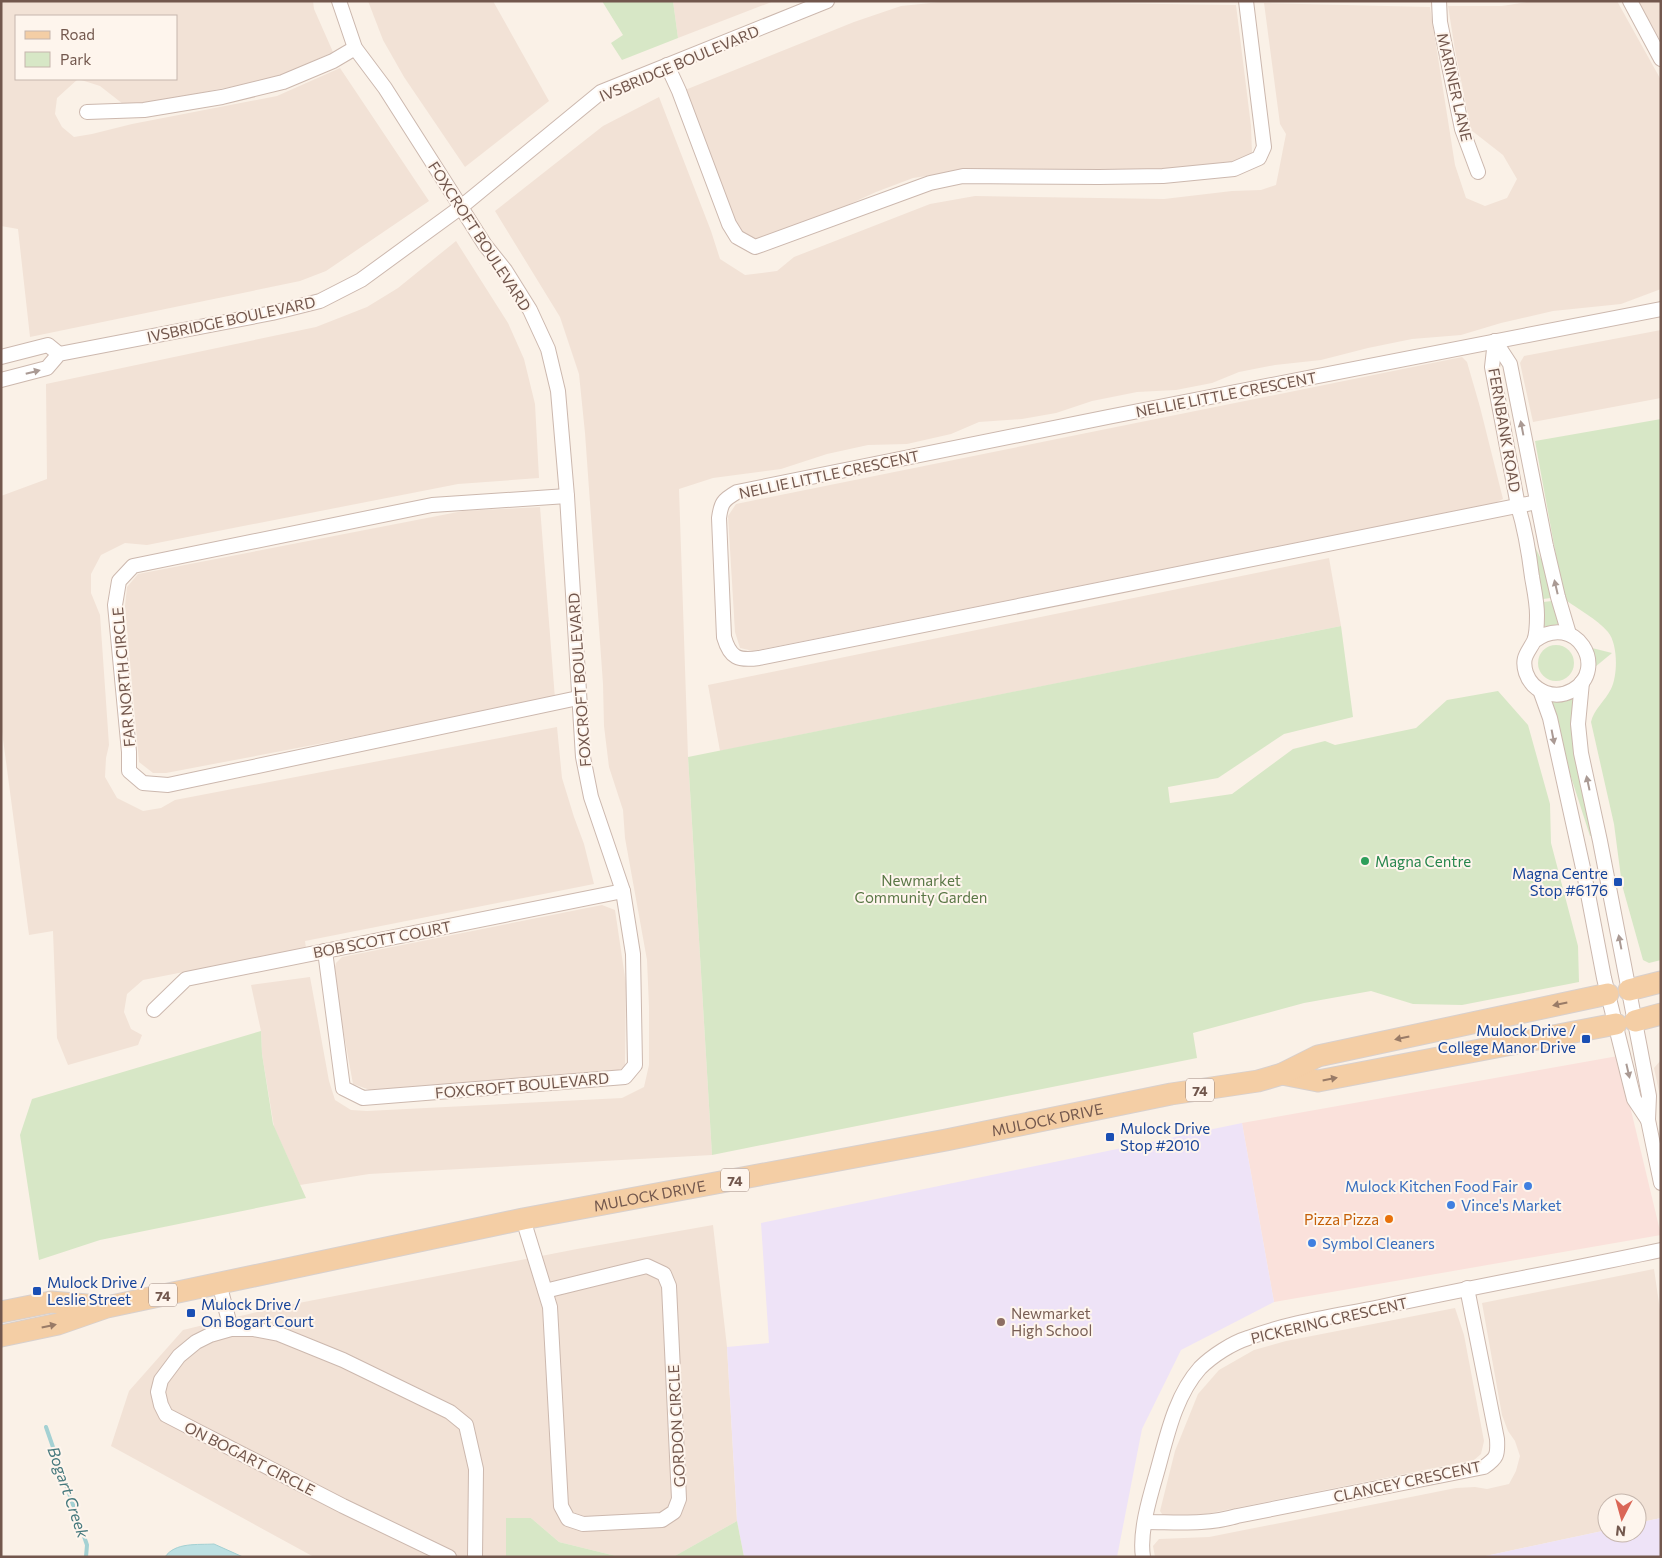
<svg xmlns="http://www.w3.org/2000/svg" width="1662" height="1558" font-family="Commissioner,sans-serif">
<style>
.residential{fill:#f2e2d6;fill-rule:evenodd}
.commercial{fill:#fae1db}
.education{fill:#eee3f7}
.green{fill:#d7e7c6}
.water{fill:#bde1e3;stroke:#a4d1d3}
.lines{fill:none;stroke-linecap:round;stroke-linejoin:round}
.stream{stroke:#a4d1d3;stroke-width:4}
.street-casing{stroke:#ccb8ae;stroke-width:16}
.primary-casing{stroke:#d8d0cd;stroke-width:23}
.street{stroke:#fff;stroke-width:14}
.primary{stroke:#f4cea5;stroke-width:21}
.oneway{fill:#aa9a94}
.oneway2{fill:#997b67}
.leisure-dot{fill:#2e9e5b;stroke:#fef5ed;stroke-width:2}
.transit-dot{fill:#1a4fb4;stroke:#fef5ed;stroke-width:2}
.shop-dot{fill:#3f7fe0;stroke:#fef5ed;stroke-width:2}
.food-dot{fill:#e8710a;stroke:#fef5ed;stroke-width:2}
.education-dot{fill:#8d6e63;stroke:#fef5ed;stroke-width:2}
.labels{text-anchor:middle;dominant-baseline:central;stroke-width:4;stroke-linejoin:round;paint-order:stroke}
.shield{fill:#fef5ed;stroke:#9c867d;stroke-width:1}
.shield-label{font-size:14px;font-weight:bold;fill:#72574d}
.street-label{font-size:15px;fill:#72574d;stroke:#fef5ed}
.leisure-label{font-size:15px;fill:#27864d;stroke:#fef5ed;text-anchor:start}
.transit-label{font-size:15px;fill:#164399;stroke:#fef5ed;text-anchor:start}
.park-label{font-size:15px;fill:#5a7746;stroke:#fef5ed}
.shop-label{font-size:15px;fill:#366cbe;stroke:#fef5ed;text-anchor:start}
.food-label{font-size:15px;fill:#c56008;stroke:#fef5ed;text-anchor:end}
.education-label{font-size:15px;fill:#785e54;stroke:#fef5ed;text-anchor:start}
.water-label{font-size:16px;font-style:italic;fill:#46797d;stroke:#fef5ed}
</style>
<rect width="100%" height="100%" fill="#faf1e7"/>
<g class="residential">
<path d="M1 1H313L314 9 333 52 274 79 214 90 143 106 123 104 100 86 78 79 57 98 55 114 62 127 74 137 92 134 132 124 277 96 340 68 429 201 326 271 300 281 30 337 18 229 1 226ZM16 16H176V79H16Z"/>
<polygon points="368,1 493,1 549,101 465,167 404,77 383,40"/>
<polygon points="673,1 774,1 678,38"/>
<polygon points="951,1 1236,5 1251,126 1252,153 1239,161 1179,170 1132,172 1017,169 960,171 913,178 876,192 839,209 758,239 745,235 734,221 685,90 854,22 901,6"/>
<polygon points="1533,1 1617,1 1661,80 1661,289 1621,304 1553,311 1501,323 1461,335 1412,339 1368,348 1321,360 1275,365 1239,372 1212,383 1176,390 1137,392 1092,401 1056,413 1022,419 979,422 951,434 907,444 868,445 827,454 781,469 713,478 679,489 688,757 712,1155 369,1174 300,1185 274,1127 262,1054 261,1031 251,985 310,977 329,1081 335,1100 351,1110 367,1111 622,1098 644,1087 649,1065 649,1007 647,960 625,838 623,810 609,767 604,726 603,684 585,433 579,374 560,317 495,211 603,126 659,97 711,231 720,259 745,275 777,271 794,257 930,204 975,196 1164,199 1232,191 1261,190 1276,185 1286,134 1280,124 1264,3 1430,7 1455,165 1466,198 1485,206 1507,198 1517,179 1503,155 1471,130 1455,50 1448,6 1502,6"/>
<polygon points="1638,1 1661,1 1661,42"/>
<polygon points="456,241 508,323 524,359 535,404 539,478 458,484 147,545 125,543 101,555 91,574 91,593 100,615 109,745 106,758 105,777 117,798 143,811 161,808 175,800 557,727 562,778 574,817 584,844 594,884 305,941 306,948 143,980 127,994 124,1012 131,1029 142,1035 138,1045 68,1065 57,1038 53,931 29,935 1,724 1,496 47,479 46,384 316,327 367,307 398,288"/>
<polygon points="1661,330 1661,398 1533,422 1520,363 1524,356"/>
<polygon points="1462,357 1467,362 1480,407 1503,499 1495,503 753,651 740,648 735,632 728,516 736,504"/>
<polygon points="540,507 555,699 166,773 153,773 139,762 125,606 127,587 138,574 463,511"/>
<polygon points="1329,558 1341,626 720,751 708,685"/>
<polygon points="602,905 615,910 626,984 625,1066 617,1074 370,1090 353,1084 333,974 336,963 342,957"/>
<polygon points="1661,1060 1661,1101 1654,1068"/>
<polygon points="713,1225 727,1347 737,1521 673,1557 620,1557 559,1542 531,1518 506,1518 506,1557 314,1557 111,1446 129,1391 183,1330 273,1308 577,1249"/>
<polygon points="1654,1269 1661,1317 1661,1518 1637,1523 1637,1503 1607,1503 1607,1530 1481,1557 1155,1557 1153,1546 1159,1539 1209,1537 1456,1488 1475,1487 1487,1489 1509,1484 1516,1471 1520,1456 1515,1441 1508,1431 1502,1415 1482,1303"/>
<polygon points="1455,1308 1464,1335 1484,1441 1481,1454 1474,1460 1206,1514 1164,1517 1160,1511 1175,1451 1198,1394 1219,1370 1254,1350 1286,1341"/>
</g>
<polygon class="commercial" points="1618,1056 1661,1235 1274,1302 1242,1123"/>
<g class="education">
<polygon points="1242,1123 1274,1302 1181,1350 1142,1429 1117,1557 744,1557 737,1521 727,1347 769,1343 761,1223"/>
<polygon points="1661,1518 1661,1557 1481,1557 1607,1530 1607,1533 1637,1533 1637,1523"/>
</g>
<g class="green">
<polygon points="602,1 673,1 678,38 622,60 611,43 623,35"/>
<path d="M1661 419V960L1649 963 1643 960 1622 885 1614 824 1591 722C1594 709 1605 701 1611 689 1618 675 1618 644 1608 632 1597 619 1578 609 1564 599L1535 441Z"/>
<polygon points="1534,545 1545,567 1551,598 1543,599"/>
<polygon points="1552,601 1559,624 1542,627 1543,602"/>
<polygon points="1341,626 1353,717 1284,734 1218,778 1168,787 1170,803 1232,794 1293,749 1325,741 1335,745 1416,728 1447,700 1498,691 1528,725 1550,804 1551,843 1578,946 1579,982 1462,1005 1413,1004 1371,991 1304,1003 1193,1033 1197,1058 712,1155 688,757"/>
<circle cx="1556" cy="663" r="18"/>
<polygon points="1592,648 1612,653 1595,667"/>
<polygon points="1574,698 1593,836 1590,836 1562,749 1551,703 1552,702 1564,701"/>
<polygon points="261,1031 262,1054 273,1124 306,1198 100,1240 39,1260 20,1135 32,1099"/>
<polygon points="506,1518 531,1518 559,1542 620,1557 506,1557"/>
<polygon points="737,1521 744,1557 673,1557"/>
</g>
<path class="water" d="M214 1544 243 1557H165C175 1542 198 1545 214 1544Z"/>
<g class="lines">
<polyline class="stream" points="46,1427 87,1545 86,1557"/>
<g class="street-casing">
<g id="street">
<polyline points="1439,1 1440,22 1462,129 1478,172"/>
<polyline points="1630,1 1661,59"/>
<polyline points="667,65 679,91 729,224 737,237 755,247 930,183 963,176 1099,177 1163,176 1234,169 1259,158 1264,147 1246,1"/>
<polyline points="87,112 144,110 222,97 283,82 333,61 355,48"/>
<path d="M1495 341 1492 367 1518 506C1525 529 1529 553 1532 577 1534 589 1537 602 1537 615 1537 622 1537 634 1534 641 1528 653 1521 657 1526 673 1533 693 1556 700 1573 690 1609 669 1576 610 1534 641"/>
<polyline points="1495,341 1510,364 1546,546 1558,597 1569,634"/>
<polyline points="1,357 48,345 59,354"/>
<polyline points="1,380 47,368 59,354 272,313 320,301 361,280 461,207 601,92 827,1"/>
<polyline points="567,496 432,505 133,566 119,581 115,605 129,752 129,771 143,783 168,785 578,698"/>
<path d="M1537 502 759 658C738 661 730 658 724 637L719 518C721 503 723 500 737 492L1108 417 1661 309"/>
<polyline points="1582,682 1578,724 1581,753 1600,841 1640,1048 1649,1096 1648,1120 1661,1183"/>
<polyline points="1540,690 1550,718 1583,868 1604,978 1619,1039 1634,1099 1648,1120"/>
<polyline points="325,951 343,1088 363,1098 625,1077 635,1065 633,954 623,891 591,797 583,757 567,496 558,391 548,349 530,310 505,270 485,245 385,88 355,48 339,1"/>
<polyline points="154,1010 186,979 623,891"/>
<polyline points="523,1219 550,1307 561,1506 568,1519 583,1524 662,1520 674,1512 679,1499 669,1286 664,1274 647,1266 545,1291"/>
<polyline points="219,1283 231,1329"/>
<path d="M1145 1522C1177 1522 1207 1525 1237 1516L1484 1467C1497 1458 1498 1455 1497 1439L1467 1288"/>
<polyline points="449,1557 343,1506 166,1415 161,1405 158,1392 161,1380 179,1356 196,1342 210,1335 231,1329 253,1329 279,1334 343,1360 450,1412 466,1425 476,1469 475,1557"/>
<path d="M1143 1557C1139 1532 1150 1496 1157 1472 1167 1436 1175 1396 1200 1368 1212 1356 1232 1343 1248 1338 1290 1322 1336 1316 1380 1307 1473 1287 1567 1270 1661 1250"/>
</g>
</g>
<g class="primary-casing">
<g id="primary">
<polyline points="1629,990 1661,982"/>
<polyline points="1635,1021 1661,1014"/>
<polyline points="1282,1074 1318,1081 1616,1024"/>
<polyline points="1,1312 51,1302 99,1306"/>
<path id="s1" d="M1 1336 58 1324 107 1307 523 1219 946 1140 1171 1094 1258 1081 1282 1074 1318 1056 1608 994"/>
</g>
</g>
<use href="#street" class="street"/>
<use href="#primary" class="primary"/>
</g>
<defs><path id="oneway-solid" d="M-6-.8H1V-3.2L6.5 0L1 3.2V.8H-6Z" transform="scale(1.25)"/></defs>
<g class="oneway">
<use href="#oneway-solid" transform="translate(33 372) rotate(-14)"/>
<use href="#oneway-solid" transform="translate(1522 428) rotate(-101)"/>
<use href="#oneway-solid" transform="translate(1556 587) rotate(-103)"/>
<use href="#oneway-solid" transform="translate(1553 737) rotate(79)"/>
<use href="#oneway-solid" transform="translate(1588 783) rotate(-102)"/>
<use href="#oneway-solid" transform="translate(1620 942) rotate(-101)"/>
<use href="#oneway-solid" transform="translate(1628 1071) rotate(77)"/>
</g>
<g class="oneway2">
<use href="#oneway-solid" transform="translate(1560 1004) rotate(168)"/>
<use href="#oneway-solid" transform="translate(1402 1038) rotate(168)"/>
<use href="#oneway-solid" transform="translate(1330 1079) rotate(-11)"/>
<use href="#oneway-solid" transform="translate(49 1326) rotate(-12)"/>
</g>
<circle class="leisure-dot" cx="1365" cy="861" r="5"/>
<g class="transit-dot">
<rect x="1613" y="877" width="10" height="10" rx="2.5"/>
<rect x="1581" y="1034" width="10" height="10" rx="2.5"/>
<rect x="1105" y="1132" width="10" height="10" rx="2.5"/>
<rect x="32" y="1286" width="10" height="10" rx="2.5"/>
<rect x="186" y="1308" width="10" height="10" rx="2.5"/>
</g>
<g class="shop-dot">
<circle cx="1528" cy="1186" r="5"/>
<circle cx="1451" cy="1205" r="5"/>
<circle cx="1312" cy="1243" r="5"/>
</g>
<circle class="food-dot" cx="1389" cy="1219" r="5"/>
<circle class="education-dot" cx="1001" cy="1322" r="5"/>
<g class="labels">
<g class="shield">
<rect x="1186" y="1078.5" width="28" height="23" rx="4"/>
<rect x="721" y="1168.5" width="28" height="23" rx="4"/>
<rect x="149" y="1283.5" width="28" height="23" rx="4"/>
</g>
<g class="shield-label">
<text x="1200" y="1090">74</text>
<text x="735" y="1180">74</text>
<text x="163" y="1295">74</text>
</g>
<g class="street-label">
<text transform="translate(679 63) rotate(-23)">IVSBRIDGE BOULEVARD</text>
<text transform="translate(1455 87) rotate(77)">MARINER LANE</text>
<text transform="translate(480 236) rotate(57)">FOXCROFT BOULEVARD</text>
<text transform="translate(231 319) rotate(-12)">IVSBRIDGE BOULEVARD</text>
<text transform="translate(1226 394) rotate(-11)">NELLIE LITTLE CRESCENT</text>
<text transform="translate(1505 430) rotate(80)">FERNBANK ROAD</text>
<text transform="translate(829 474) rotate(-12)">NELLIE LITTLE CRESCENT</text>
<text transform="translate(123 677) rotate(-95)">FAR NORTH CIRCLE</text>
<text transform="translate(579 680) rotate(-94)">FOXCROFT BOULEVARD</text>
<text transform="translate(382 939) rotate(-11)">BOB SCOTT COURT</text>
<text transform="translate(522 1085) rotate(-5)">FOXCROFT BOULEVARD</text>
<text stroke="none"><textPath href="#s1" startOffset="1069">MULOCK DRIVE</textPath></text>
<text stroke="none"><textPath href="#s1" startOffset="664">MULOCK DRIVE</textPath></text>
<text transform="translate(1329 1320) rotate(-13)">PICKERING CRESCENT</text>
<text transform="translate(676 1426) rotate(-93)">GORDON CIRCLE</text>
<text transform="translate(250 1458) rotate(27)">ON BOGART CIRCLE</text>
<text transform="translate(1407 1481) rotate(-12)">CLANCEY CRESCENT</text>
</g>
<g class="leisure-label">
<text x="1375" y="861">Magna Centre</text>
</g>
<g class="transit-label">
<text x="1608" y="873" text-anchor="end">Magna Centre<tspan x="1608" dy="17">Stop #6176</tspan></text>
<text x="1576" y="1030" text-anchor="end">Mulock Drive /<tspan x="1576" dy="17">College Manor Drive</tspan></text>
<text x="1120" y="1128">Mulock Drive<tspan x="1120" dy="17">Stop #2010</tspan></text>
<text x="47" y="1282">Mulock Drive /<tspan x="47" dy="17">Leslie Street</tspan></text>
<text x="201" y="1304">Mulock Drive /<tspan x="201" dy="17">On Bogart Court</tspan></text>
</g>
<g class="park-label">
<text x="921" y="880">Newmarket<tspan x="921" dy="17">Community Garden</tspan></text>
</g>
<g class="shop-label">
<text x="1518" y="1186" text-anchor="end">Mulock Kitchen Food Fair</text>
<text x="1461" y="1205">Vince's Market</text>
<text x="1322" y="1243">Symbol Cleaners</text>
</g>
<g class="food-label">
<text x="1379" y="1219">Pizza Pizza</text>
</g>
<g class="education-label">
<text x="1011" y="1313">Newmarket<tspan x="1011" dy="17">High School</tspan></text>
</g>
<g class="water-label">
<text transform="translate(69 1492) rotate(71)">Bogart Creek</text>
</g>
</g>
<rect width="1662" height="1558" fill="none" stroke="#72574d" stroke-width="5"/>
<rect x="15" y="15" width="162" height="65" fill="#fef5ed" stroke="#c6b6ad"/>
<rect x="25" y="31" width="25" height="8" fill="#f4cea5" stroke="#c6b6ad"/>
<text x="60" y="40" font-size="15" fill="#72574d">Road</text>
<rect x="25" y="52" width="25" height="15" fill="#d7e7c6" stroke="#c6b6ad"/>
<text x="60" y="65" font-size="15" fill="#72574d">Park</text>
<g transform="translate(1622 1518) rotate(186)"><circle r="24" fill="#fef5ed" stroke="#c6b6ad"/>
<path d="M0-4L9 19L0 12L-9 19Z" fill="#da6656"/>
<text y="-8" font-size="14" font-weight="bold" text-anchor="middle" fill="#72574d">N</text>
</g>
</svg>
